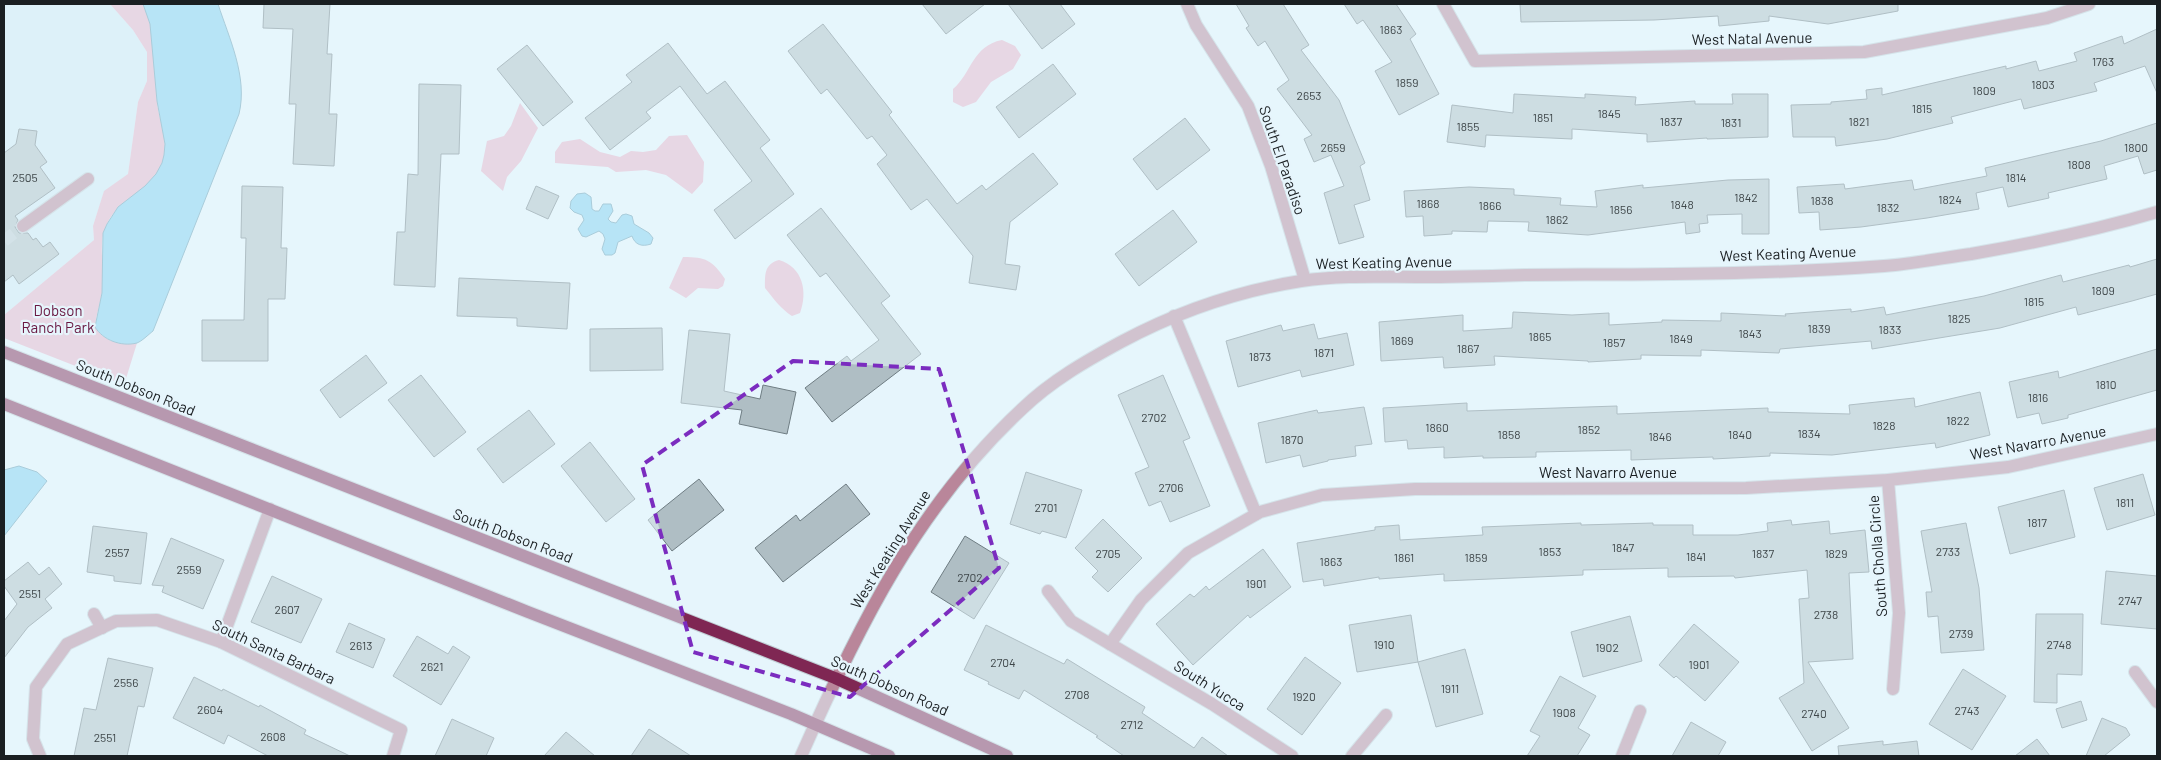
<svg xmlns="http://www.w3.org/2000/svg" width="2161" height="760" font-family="Barlow,sans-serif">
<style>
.built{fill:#d3eaf5}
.green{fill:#e9b1c7}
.water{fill:#7fcff0;stroke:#619ab2}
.building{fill:#afbec4;stroke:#6f7d83}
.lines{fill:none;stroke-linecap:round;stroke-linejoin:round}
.minor-tunnel{stroke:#bdcad0;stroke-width:12;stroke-dasharray:12 6;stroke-linecap:butt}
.minor-casing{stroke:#c1ced5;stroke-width:14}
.major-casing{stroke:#c1ced5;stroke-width:14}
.minor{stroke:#b9869a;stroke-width:12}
.major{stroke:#7f2753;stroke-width:12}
.marked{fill:none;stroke:#7b2cbf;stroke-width:4;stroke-dasharray:10 6;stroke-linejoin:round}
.labels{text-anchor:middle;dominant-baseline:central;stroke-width:4.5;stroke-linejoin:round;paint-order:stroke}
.number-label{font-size:12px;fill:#3f474a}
.street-label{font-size:15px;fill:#1a1f22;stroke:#e6f5fc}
.park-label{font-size:15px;fill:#691842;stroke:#e6f5fc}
</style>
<rect width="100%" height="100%" fill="#e6f5fc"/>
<polygon class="built" points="4,4 110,4 133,30 147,52 147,81 138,102 128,174 104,192 93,226 94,240 4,315"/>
<g class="green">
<path d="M110 4H143C157 26 154 74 157 101 158 116 165 131 165 146 165 156 162 166 156 174 142 194 116 202 106 226 97 246 106 271 102 293 100 305 96 315 95 327 105 343 120 344 137 343L124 385 4 338V315L94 240 93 226 104 191 128 174 138 102 147 81V52L133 30Z"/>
<path d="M1002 40 1015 46 1021 55 1013 69 991 82 976 102 963 107 953 102V89C972 73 972 46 1002 40Z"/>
<polygon points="520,103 538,128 521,161 507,177 503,191 481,171 487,141 504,136 511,126"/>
<polygon points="687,135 704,162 703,182 692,194 666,175 646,170 616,172 608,167 555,163 555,152 562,142 580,139 600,152 620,157 631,151 643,152 656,150 669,136"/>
<path d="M683 257C706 257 712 260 725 279L723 286 718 289 698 288 686 298 669 288Z"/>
<path d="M779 260C803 267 808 292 800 313L792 316C781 309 773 298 765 288 765 275 764 264 779 260Z"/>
</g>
<g class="water">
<path d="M143 4H218C229 38 248 77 239 114L153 331C148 335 142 341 137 343 121 347 103 340 95 327L102 293 103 233 107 224 118 207 145 186 156 174 162 163 164 155 165 144 157 101 150 24Z"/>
<path d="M585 193 591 197 592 209 595 211H599L603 204H611L613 211 608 219 611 222 616 223 622 215 626 214 632 216 634 224 649 233 653 238 651 244C642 247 635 245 632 236L618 242 615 253 612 255H605L602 249 605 239 603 234 599 231 586 237 582 236 578 229 584 220 582 215 574 212 570 208 571 201 577 194Z"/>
<polygon points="19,466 37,472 47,481 4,536 4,470"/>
</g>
<g class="building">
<polygon points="264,4 330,4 327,54 332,54 329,114 337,114 334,166 293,164 296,104 289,104 293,29 263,28"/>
<polygon points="922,4 985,4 946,34"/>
<polygon points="1008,4 1060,4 1075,24 1042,49"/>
<polygon points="1236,4 1283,4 1309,45 1301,50 1339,100 1365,163 1360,166 1370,200 1354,205 1364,237 1339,244 1324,193 1344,186 1331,155 1314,162 1304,139 1312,135 1277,89 1289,80 1265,41 1258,46 1246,28 1249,26"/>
<polygon points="1344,4 1396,4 1416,34 1410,39 1439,94 1399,115 1375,71 1392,62 1363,20 1357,24"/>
<polygon points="1520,4 1898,4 1898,11 1828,24 1769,16 1769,21 1719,26 1718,16 1654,20 1521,22"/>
<polygon points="823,24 892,112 889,115 957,204 982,185 986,190 1033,153 1058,184 1010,222 1005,264 1020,266 1016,290 969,283 973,256 927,199 911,210 877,164 887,155 872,136 867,139 827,89 821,94 788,51"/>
<polygon points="2157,29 2157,93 2145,66 2094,83 2097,91 2024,109 2021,99 1951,117 1953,123 1887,139 1836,146 1835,137 1793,137 1791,105 1831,104 1831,102 1867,99 1866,90 1882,88 1882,95 2006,66 2006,69 2036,61 2039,71 2077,61 2074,53 2122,36 2124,44"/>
<polygon points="668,43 707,94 725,81 770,140 760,148 794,194 735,239 714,210 752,181 680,86 646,112 651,118 610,150 585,118 632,82 626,75"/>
<polygon points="527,45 573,102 543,126 497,69"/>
<polygon points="1053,64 1076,94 1019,138 996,107"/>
<polygon points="419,84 461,85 459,154 441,154 435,287 394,285 397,232 405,232 408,174 418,175"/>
<polygon points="1514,94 1585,98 1585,94 1636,97 1635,105 1695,101 1695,104 1733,104 1732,94 1768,94 1768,137 1707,139 1707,138 1647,142 1647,134 1572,129 1572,139 1486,135 1485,147 1447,142 1452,105 1513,113"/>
<polygon points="1185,118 1210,150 1157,190 1133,159"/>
<polygon points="2157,123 2157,170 2144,174 2138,156 2104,166 2107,179 2048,193 2049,198 2008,207 2003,187 1976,193 1979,209 1927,218 1861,227 1820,230 1819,212 1799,213 1797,187 1844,184 1845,189 1912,180 1914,190 1987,176 1985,168 2101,141"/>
<polygon points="19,129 37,131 35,145 47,162 40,167 55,188 15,216 18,220 15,227 19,233 28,233 33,240 36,238 43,247 50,242 59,254 19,284 13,275 4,282 4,153 16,144"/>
<polygon points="1769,179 1769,234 1742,234 1742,214 1707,215 1708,223 1699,224 1700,232 1686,234 1685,222 1588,235 1528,231 1529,222 1488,221 1487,232 1452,231 1452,234 1424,236 1423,216 1406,217 1404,191 1469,187 1514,189 1514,195 1561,198 1560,205 1597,207 1595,191 1643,185 1643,188 1728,180"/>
<polygon points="242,186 283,187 281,248 287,248 285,299 268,299 268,361 202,361 202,320 244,320 246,238 241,238"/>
<polygon points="536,186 559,196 548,219 526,209"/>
<polygon points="821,208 890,296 881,303 921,354 832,422 805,388 847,356 851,361 879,340 826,273 820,277 787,235"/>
<polygon points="1173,210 1197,242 1139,286 1115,254"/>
<polygon points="2157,259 2157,294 2132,301 2078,315 2076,307 2000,328 1872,349 1871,341 1780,349 1779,353 1701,350 1701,356 1641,355 1641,359 1588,362 1588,361 1494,356 1495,365 1444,368 1443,357 1381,361 1379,322 1463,315 1463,331 1512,328 1513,312 1572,315 1609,313 1609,325 1662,322 1662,320 1721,321 1721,313 1786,316 1785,314 1851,309 1851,312 1884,307 1886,315 1984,296 2061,275 2063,282 2129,265 2130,267"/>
<polygon points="459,278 570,283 567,329 517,326 517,318 457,316"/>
<polygon points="1314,324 1318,339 1347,333 1354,365 1302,377 1300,370 1238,387 1226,341 1281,325 1283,331"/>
<polygon points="662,328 663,370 590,371 590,329"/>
<polygon points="689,330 730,334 724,391 760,399 763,385 796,392 787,434 739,424 742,410 681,403"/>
<polygon points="2157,349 2157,390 2068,415 2068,418 2042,424 2039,413 2017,418 2009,382 2058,371 2059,378"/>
<polygon points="366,355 387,383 340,418 320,390"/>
<polygon points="421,375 466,432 434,457 388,400"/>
<polygon points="1163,375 1190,438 1183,441 1210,506 1170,522 1161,501 1149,506 1135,473 1149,467 1118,395"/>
<polygon points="1980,392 1990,435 1936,448 1935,443 1832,455 1770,453 1770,456 1713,459 1713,457 1631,460 1631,450 1536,452 1536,457 1483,458 1483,456 1444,458 1444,447 1408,449 1407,440 1385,442 1383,408 1467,403 1467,411 1617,406 1617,414 1768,408 1768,412 1850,414 1849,405 1914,398 1915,407"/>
<polygon points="1364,407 1372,444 1355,446 1356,456 1328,460 1328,461 1303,467 1300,455 1266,463 1258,423 1317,410 1318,413"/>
<polygon points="529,410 555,444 503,483 477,449"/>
<polygon points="590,442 635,499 606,522 561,466"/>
<polygon points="1026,472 1082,490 1066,538 1042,531 1040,534 1010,524"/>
<polygon points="2143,474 2155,515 2107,530 2094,488"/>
<polygon points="699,479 724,510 672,551 648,520"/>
<polygon points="846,484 870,514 783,582 755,548 796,515 800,521"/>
<polygon points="2064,490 2075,537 2010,554 1998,507"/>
<polygon points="1103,519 1142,558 1108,592 1092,577 1098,571 1075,548"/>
<polygon points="1791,520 1792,525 1829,521 1830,534 1865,530 1869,572 1849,573 1853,659 1808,662 1849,728 1812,751 1779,698 1804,683 1799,599 1809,598 1807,570 1735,578 1734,576 1668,577 1668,568 1583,570 1583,575 1444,581 1444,574 1379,579 1379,577 1324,586 1323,579 1303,582 1297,543 1375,530 1375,527 1399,525 1400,540 1483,535 1482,527 1581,523 1581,525 1653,523 1653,525 1693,525 1693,535 1738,535 1768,531 1767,523"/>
<polygon points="1966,523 1979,588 1984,650 1941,653 1938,616 1928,617 1926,592 1932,592 1921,531"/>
<polygon points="93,526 147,533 141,584 114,581 114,576 87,572"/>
<polygon points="965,536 1009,563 974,619 931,592"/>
<polygon points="171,538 224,560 203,609 162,592 164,586 152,585"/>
<polygon points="1263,549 1291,587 1250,618 1248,615 1193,665 1156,624 1190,594 1194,597 1206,586 1209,590"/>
<polygon points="28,562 39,575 49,567 62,584 45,599 52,608 28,627 4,658 4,621 17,604 4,586 4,581"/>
<polygon points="2106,571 2157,576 2157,629 2101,624"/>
<polygon points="272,576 322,599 301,643 251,622"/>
<polygon points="2036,614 2083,614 2082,675 2057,674 2057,703 2034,702"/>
<polygon points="1411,615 1418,662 1357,672 1349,625"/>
<polygon points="1630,616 1642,661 1583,677 1571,632"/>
<polygon points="349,623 385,639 373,668 336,652"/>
<polygon points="1694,624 1739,662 1705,701 1676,676 1674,678 1659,665"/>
<polygon points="986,625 1064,664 1067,659 1145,707 1142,713 1194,748 1202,737 1228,756 1124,756 1096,737 1098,736 1024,690 1019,699 988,684 989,682 964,670"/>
<polygon points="417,636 448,654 453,646 470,657 441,705 393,676"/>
<polygon points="1465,649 1483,714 1436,727 1418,662"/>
<polygon points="1305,657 1341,683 1302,735 1267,709"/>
<polygon points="108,658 153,668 144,707 138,706 127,756 74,756 84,708 96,710"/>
<polygon points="1963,669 2006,696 1972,750 1929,724"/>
<polygon points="1560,676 1596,696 1578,728 1590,735 1577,756 1527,756 1540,736 1530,731"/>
<polygon points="194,677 222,691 223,689 259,707 260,705 306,730 304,734 350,756 268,756 228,735 224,744 173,718"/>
<polygon points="2081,701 2087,720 2062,728 2056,709"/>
<polygon points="2102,718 2126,728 2130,735 2104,756 2086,756"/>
<polygon points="452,719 494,738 486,756 435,756"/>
<polygon points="1691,722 1726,742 1718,756 1672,756"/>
<polygon points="649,729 691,756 631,756"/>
<polygon points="566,732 595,756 544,756"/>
<polygon points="2037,739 2050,756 2015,756"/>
<polygon points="1883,741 1883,745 1917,741 1919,756 1839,756 1838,746"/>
</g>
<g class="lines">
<polyline class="minor-tunnel" points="4,241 23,226"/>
<g class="minor-casing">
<g id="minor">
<polyline points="1187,4 1196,25 1248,106 1271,166 1305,280"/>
<polyline points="1443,4 1475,61 1864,52 2047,18 2089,4"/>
<polyline points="23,226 88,179"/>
<polyline points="1174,316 1256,514"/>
<polyline points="1888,480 1899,613 1893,689"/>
<polyline points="1048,591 1071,621 1212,704 1292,756"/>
<polyline points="94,614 102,628"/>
<polyline points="221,642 270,509"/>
<polyline points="1110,644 1141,600 1188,553 1260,512 1322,495 1415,489 1746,488 1888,480 2008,467 2157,434"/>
<polyline points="2135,672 2157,702"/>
<polyline points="40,756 33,739 36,687 67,644 116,621 157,620 221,642 401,730 393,756"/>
<path d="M801 756C858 627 917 507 1022 409 1051 381 1086 361 1121 342 1177 312 1238 291 1301 281 1341 275 1381 277 1421 277 1455 277 1490 276 1525 275 1644 274 1764 275 1884 266 1913 264 1942 258 1971 254 2034 243 2096 230 2157 212"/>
<polyline points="1352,756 1386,715"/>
<polyline points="1622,756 1640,711"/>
</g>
</g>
<g class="major-casing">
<g id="major">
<polyline points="4,352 835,678 1007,756"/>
<polyline points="4,404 528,612 791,714 889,756"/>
</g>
</g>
<use href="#minor" class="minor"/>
<use href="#major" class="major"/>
</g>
<path d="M0 0H2161V760H0ZM793 361 939 369 999 568 850 697 693 652 642 465Z" fill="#e6f5fc" fill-opacity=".55" fill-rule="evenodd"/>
<path class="marked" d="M793 361 939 369 999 568 850 697 693 652 642 465Z"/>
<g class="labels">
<g class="number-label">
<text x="1391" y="29">1863</text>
<text x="2103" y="61">1763</text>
<text x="1407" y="82">1859</text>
<text x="2043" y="84">1803</text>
<text x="1984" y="90">1809</text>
<text x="1309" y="95">2653</text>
<text x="1922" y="108">1815</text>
<text x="1609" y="113">1845</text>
<text x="1543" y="117">1851</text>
<text x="1671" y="121">1837</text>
<text x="1859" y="121">1821</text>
<text x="1731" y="122">1831</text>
<text x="1468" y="126">1855</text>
<text x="1333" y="147">2659</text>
<text x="2136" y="147">1800</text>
<text x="2079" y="164">1808</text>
<text x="25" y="177">2505</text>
<text x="2016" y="177">1814</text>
<text x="1746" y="197">1842</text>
<text x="1950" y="199">1824</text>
<text x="1822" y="200">1838</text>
<text x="1428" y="203">1868</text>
<text x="1682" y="204">1848</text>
<text x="1490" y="205">1866</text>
<text x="1888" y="207">1832</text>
<text x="1621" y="209">1856</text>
<text x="1557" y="219">1862</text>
<text x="2103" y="290">1809</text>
<text x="2034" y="301">1815</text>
<text x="1959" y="318">1825</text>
<text x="1819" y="328">1839</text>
<text x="1890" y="329">1833</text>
<text x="1750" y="333">1843</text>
<text x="1540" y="336">1865</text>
<text x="1681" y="338">1849</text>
<text x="1402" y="340">1869</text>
<text x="1614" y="342">1857</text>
<text x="1468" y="348">1867</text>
<text x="1324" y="352">1871</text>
<text x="1260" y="356">1873</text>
<text x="2106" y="384">1810</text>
<text x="2038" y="397">1816</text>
<text x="1154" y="417">2702</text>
<text x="1958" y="420">1822</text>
<text x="1884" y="425">1828</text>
<text x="1437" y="427">1860</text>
<text x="1589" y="429">1852</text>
<text x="1809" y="433">1834</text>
<text x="1509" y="434">1858</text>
<text x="1740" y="434">1840</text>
<text x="1660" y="436">1846</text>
<text x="1292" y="439">1870</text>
<text x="1171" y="487">2706</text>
<text x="2125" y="502">1811</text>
<text x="1046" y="507">2701</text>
<text x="2037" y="522">1817</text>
<text x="1623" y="547">1847</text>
<text x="1550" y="551">1853</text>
<text x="1948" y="551">2733</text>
<text x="117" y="552">2557</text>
<text x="1108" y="553">2705</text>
<text x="1763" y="553">1837</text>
<text x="1836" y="553">1829</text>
<text x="1696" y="556">1841</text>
<text x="1404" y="557">1861</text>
<text x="1476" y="557">1859</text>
<text x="1331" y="561">1863</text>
<text x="189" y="569">2559</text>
<text x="970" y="577">2702</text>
<text x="1256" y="583">1901</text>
<text x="30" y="593">2551</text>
<text x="2130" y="600">2747</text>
<text x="287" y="609">2607</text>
<text x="1826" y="614">2738</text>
<text x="1961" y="633">2739</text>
<text x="1384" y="644">1910</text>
<text x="2059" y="644">2748</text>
<text x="361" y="645">2613</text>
<text x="1607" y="647">1902</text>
<text x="1003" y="662">2704</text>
<text x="1699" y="664">1901</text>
<text x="432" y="666">2621</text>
<text x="126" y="682">2556</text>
<text x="1450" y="688">1911</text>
<text x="1077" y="694">2708</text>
<text x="1304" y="696">1920</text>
<text x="210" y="709">2604</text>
<text x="1967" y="710">2743</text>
<text x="1564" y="712">1908</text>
<text x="1814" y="713">2740</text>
<text x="1132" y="724">2712</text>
<text x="273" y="736">2608</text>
<text x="105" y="737">2551</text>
</g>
<g class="street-label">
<text transform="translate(1752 38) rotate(-1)">West Natal Avenue</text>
<text transform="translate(1283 160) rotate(71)">South El Paradiso</text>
<text transform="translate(1788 253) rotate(-2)">West Keating Avenue</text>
<text transform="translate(1384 262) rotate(-1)">West Keating Avenue</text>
<text transform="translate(136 387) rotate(22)">South Dobson Road</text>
<text transform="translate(2038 442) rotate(-10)">West Navarro Avenue</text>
<text x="1608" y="472">West Navarro Avenue</text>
<text transform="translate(513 535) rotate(21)">South Dobson Road</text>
<text transform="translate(890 549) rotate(-58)">West Keating Avenue</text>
<text transform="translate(1877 556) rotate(-94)">South Cholla Circle</text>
<text transform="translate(274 651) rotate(25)">South Santa Barbara</text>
<text transform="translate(890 685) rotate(24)">South Dobson Road</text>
<text transform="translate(1210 685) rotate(32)">South Yucca</text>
</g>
<g class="park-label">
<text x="58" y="310">Dobson<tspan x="58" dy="17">Ranch Park</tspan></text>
</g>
</g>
<rect width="2161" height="760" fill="none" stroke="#1a1f22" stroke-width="10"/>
</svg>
